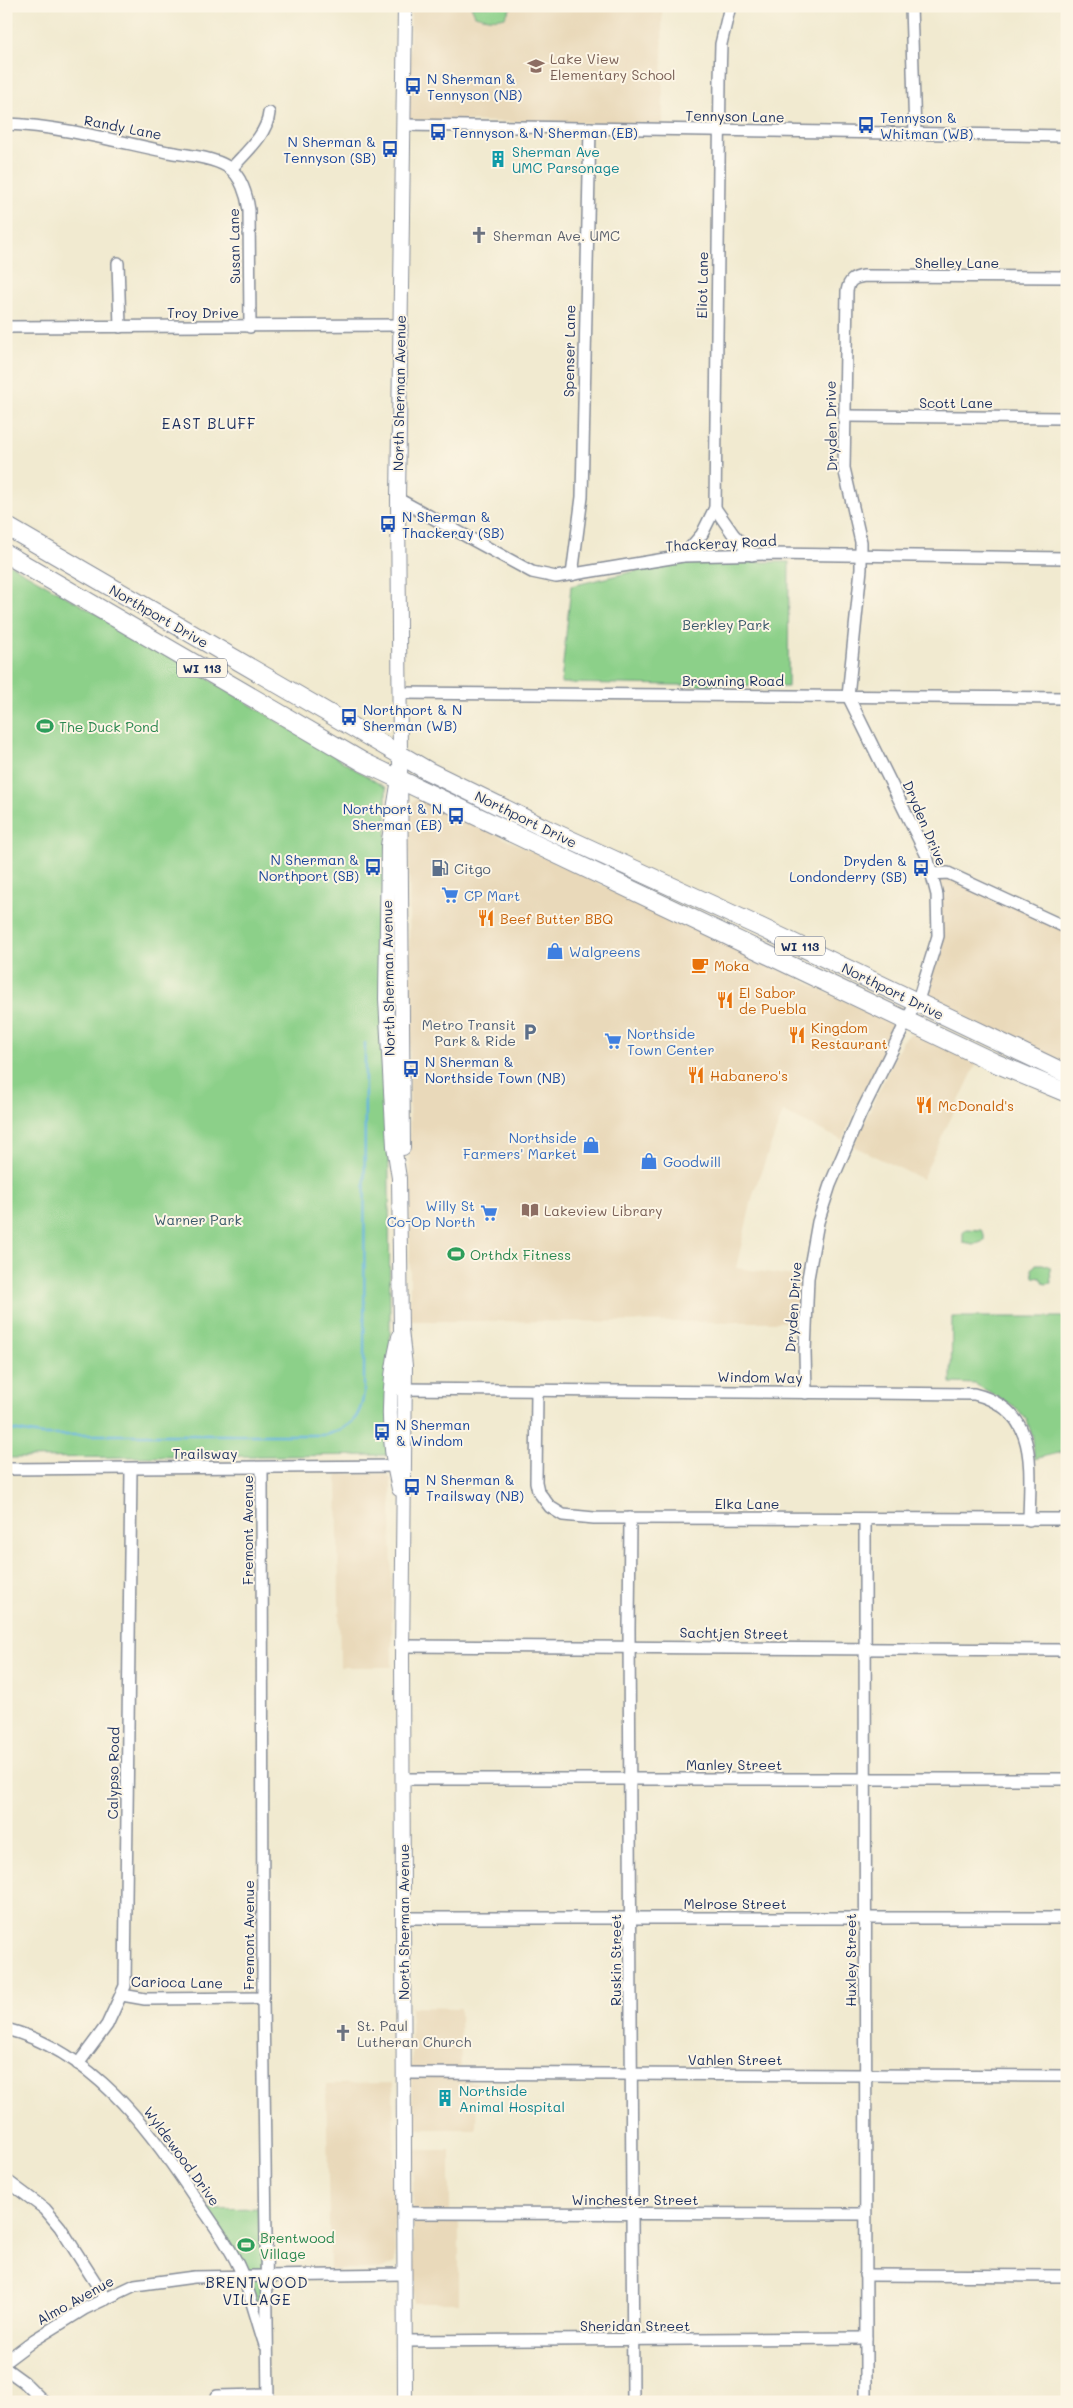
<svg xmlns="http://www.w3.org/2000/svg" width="1073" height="2408" font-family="Mali,sans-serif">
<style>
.built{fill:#e9d9ba}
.green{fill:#8cd089;stroke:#548074}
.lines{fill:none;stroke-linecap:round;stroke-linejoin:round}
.stream{stroke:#63b4de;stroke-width:2.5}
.minor-casing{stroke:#868c97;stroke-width:14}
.tertiary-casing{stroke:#868c97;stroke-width:16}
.primary-casing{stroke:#868c97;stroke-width:20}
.minor{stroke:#fff;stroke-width:11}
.tertiary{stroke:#fff;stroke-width:14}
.primary{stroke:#fff;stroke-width:18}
.labels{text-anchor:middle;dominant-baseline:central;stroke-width:4;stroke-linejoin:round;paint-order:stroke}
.shield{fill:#fcf5e5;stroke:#5e6a86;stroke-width:1}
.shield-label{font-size:12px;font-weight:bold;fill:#1b2f5e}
.education-label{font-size:14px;fill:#785e54;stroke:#fcf5e5;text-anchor:start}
.transit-label{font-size:14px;fill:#164399;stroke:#fcf5e5;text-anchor:start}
.street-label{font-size:14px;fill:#1b2f5e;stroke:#fcf5e5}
.culture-label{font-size:14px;fill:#0d838f;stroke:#fcf5e5;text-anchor:start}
.worship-label{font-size:14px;fill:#5b616d;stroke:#fcf5e5;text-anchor:start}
.park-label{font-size:14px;fill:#375769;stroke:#fcf5e5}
.leisure-label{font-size:14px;fill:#27864d;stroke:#fcf5e5;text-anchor:start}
.service-label{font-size:14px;fill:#4e5e75;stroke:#fcf5e5;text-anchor:start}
.shop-label{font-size:14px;fill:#366cbe;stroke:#fcf5e5;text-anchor:start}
.food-label{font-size:14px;fill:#c56008;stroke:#fcf5e5;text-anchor:start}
.neighbourhood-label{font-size:15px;letter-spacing:1px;fill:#1b2f5e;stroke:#fcf5e5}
</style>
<rect width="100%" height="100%" fill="#fcf5e5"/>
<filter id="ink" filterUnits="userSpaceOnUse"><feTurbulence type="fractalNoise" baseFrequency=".02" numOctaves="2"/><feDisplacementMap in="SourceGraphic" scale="10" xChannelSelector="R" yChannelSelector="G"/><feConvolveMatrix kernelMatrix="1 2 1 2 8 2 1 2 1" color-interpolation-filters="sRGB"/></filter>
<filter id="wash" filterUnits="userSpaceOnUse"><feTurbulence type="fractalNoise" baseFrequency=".0096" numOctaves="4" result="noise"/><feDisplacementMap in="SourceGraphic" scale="20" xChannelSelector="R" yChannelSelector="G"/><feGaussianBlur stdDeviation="1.12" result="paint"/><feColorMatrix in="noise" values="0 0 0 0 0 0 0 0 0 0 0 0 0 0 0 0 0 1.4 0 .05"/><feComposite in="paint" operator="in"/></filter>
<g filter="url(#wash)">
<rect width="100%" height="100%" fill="#f1ead0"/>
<g class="built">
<polygon points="411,6 662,6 663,125 408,120"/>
<polygon points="420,798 891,1023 892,1035 842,1140 783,1112 754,1191 736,1268 801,1277 798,1322 410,1321 409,811 412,802"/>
<polygon points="945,872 1067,928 1067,1074 920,994 938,936 931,874"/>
<polygon points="919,1033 977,1063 922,1179 853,1146 902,1042 909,1035"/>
<polygon points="337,1474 385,1474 391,1479 392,1667 340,1667"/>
<polygon points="411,2007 460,2008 461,2081 477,2082 476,2129 412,2129"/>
<polygon points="393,2083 395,2263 383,2269 330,2269 326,2084"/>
<polygon points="413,2150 450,2150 450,2219 459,2219 459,2303 413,2303"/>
</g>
<g class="green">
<path d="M471 6H512L505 17C495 20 485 18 475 15Z"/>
<polygon points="6,562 189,667 386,788 391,1455 6,1458"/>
<polygon points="674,562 789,562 788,687 561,683 571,586"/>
<polygon points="966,1229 981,1230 984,1234 984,1241 974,1245 963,1243 963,1233"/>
<polygon points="1036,1264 1043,1264 1050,1267 1051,1283 1045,1284 1041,1278 1033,1277 1032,1269"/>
<polygon points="952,1317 1067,1317 1067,1451 1034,1459 1033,1439 1027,1420 1014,1406 975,1384 951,1383"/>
<polygon points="265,2208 267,2276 260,2301 256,2302 203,2209"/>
</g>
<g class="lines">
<path class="stream" d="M6 1429 41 1435H325C351 1427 360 1420 364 1393L365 1043"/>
</g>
</g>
<g filter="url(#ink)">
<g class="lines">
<g class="minor-casing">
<g id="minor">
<polyline points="911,6 915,134"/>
<path d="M6 124C61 126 115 141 168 152 186 155 212 157 228 167 241 175 247 196 249 210L250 327"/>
<polyline points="403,125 1067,136"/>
<path d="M231 169C245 153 267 135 269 113"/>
<polyline points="118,263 120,327"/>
<polyline points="6,327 400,325"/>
<polyline points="844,416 1067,418"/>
<polyline points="398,499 532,572 556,577 683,556 769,554 1067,558"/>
<polyline points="715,508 733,534 752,555"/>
<polyline points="683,556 702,534 715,508 720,79 721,44 730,6"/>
<polyline points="572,575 582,497 590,128"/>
<polyline points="399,693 1067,698"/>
<polyline points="931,874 948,873 1067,928"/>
<path d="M397 1389 974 1394C1039 1410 1030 1467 1029 1520"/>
<polyline points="537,1390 536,1482 538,1491 550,1507 563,1515 594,1518 1067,1519"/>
<path d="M806 1393 805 1352 808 1278 818 1222 830 1185 860 1115 920 994 938 936 937 895 927 856 848 696 861 569V542L844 468 847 291C849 280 853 278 864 276L1067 277"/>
<polyline points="262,1468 263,1998 268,2402"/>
<polyline points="6,1469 402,1466"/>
<polyline points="630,1518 629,1629 633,2402"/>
<polyline points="865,1519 866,2402"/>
<polyline points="402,1646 1067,1650"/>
<polyline points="402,1779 1067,1779"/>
<polyline points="403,1918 1067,1918"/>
<polyline points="122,1995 145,1999 263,1998"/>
<path d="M6 2029C91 2051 147 2125 193 2195 209 2218 226 2240 238 2265 250 2290 256 2319 265 2345"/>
<polyline points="78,2064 107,2025 125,1986 131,1469"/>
<polyline points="404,2073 1067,2076"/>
<polyline points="6,2180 45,2209 60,2227 106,2299"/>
<polyline points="404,2213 865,2214"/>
<polyline points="865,2275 1067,2276"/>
<polyline points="404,2341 866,2338"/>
<polyline points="6,2361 34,2340 84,2309 135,2285 194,2277 404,2274"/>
<polyline points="6,2369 24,2382 44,2402"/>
<polyline points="217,2396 268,2395"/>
</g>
</g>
<g class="tertiary-casing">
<g id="tertiary">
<polyline points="399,779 388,846 386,999 394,1146 399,1178 401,1330 405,1366 402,1657 405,2402"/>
<polyline points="403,1148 398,499 405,6"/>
<path d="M399 1489C387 1439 387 1387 399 1337"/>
</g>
</g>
<g class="primary-casing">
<g id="primary">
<polyline points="6,526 428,771 540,826 760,927 1067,1074"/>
<polyline points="6,554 363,762 993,1062 1067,1093"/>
</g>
</g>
<use href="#minor" class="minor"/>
<use href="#tertiary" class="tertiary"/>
<use href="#primary" class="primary"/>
</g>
</g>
<defs>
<g id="school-bare" transform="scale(1.35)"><path d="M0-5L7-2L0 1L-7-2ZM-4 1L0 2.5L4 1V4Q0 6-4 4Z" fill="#8d6e63" stroke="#fcf5e5" stroke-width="2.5" paint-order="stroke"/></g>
<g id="bus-bare" transform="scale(1.35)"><path d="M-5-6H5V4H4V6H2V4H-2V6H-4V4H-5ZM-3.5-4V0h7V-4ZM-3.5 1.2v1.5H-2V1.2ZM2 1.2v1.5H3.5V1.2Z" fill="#1a4fb4" stroke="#fcf5e5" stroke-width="2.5" paint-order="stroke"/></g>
<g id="building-bare" transform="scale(1.35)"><path d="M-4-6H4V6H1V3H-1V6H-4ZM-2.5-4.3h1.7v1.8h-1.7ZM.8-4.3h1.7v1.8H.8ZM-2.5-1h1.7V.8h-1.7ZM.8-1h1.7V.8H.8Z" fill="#0f9aa8" stroke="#fcf5e5" stroke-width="2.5" paint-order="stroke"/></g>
<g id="church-bare" transform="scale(1.35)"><path d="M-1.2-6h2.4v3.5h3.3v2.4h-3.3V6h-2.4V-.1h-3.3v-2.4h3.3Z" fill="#6b7280" stroke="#fcf5e5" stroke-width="2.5" paint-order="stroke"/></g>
<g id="stadium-bare" transform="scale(1.35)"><path d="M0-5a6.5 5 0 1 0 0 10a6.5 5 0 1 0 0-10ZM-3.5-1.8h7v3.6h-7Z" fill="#2e9e5b" stroke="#fcf5e5" stroke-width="2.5" paint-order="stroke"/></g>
<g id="fuel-bare" transform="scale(1.35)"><path d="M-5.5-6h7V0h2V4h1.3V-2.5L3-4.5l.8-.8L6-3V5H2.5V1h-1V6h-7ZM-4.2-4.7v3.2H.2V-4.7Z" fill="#5c6f8a" stroke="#fcf5e5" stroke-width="2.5" paint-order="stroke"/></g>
<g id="supermarket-bare" transform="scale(1.35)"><path d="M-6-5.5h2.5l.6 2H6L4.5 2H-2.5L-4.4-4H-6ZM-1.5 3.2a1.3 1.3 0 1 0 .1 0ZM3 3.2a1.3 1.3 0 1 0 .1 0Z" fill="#3f7fe0" stroke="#fcf5e5" stroke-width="2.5" paint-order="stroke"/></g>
<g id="restaurant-bare" transform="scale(1.35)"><path d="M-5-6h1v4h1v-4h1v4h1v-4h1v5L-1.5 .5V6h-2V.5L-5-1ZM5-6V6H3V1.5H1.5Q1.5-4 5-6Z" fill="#e8710a" stroke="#fcf5e5" stroke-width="2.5" paint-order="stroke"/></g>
<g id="shop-bare" transform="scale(1.35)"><path d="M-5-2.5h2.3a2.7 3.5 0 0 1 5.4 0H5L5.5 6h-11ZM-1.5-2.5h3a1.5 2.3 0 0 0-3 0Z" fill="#3f7fe0" stroke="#fcf5e5" stroke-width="2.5" paint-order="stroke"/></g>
<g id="cafe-bare" transform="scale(1.35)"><path d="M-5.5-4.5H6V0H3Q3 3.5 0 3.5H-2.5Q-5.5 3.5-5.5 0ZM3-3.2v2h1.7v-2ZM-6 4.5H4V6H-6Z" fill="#e8710a" stroke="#fcf5e5" stroke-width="2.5" paint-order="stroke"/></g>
<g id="parking-bare" transform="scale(1.35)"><path d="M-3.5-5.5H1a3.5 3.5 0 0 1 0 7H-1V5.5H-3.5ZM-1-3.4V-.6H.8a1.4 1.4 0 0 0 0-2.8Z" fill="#5c6f8a" stroke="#fcf5e5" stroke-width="2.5" paint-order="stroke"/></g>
<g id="library-bare" transform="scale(1.35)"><path d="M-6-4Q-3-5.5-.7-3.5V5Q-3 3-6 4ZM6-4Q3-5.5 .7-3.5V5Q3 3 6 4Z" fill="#8d6e63" stroke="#fcf5e5" stroke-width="2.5" paint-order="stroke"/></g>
</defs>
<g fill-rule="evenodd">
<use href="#school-bare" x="536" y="66"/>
<use href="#bus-bare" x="413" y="86"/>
<use href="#bus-bare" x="866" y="125"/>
<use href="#bus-bare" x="438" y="132"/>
<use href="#bus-bare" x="390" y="149"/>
<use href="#building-bare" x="498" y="159"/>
<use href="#church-bare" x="479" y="235"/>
<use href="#bus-bare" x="388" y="524"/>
<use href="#bus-bare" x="349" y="717"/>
<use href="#stadium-bare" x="45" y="726"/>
<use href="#bus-bare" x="456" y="816"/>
<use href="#bus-bare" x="373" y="867"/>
<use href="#fuel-bare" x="440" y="868"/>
<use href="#bus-bare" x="921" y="868"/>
<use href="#supermarket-bare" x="450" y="895"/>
<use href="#restaurant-bare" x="486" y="918"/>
<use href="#shop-bare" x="555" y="951"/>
<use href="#cafe-bare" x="700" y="965"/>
<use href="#restaurant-bare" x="725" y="1000"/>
<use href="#parking-bare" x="530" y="1032"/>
<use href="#restaurant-bare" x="797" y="1035"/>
<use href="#supermarket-bare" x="613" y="1041"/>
<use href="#bus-bare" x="411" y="1069"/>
<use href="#restaurant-bare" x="696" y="1075"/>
<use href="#restaurant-bare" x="924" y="1105"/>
<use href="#shop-bare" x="591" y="1145"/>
<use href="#shop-bare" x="649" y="1161"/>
<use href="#library-bare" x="530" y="1210"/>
<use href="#supermarket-bare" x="489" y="1213"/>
<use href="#stadium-bare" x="456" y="1254"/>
<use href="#bus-bare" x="382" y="1432"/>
<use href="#bus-bare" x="412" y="1487"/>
<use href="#church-bare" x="343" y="2033"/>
<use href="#building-bare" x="445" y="2098"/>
<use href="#stadium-bare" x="246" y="2245"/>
</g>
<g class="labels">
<g class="shield">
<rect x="177" y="658.5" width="50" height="19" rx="4"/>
<rect x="775" y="936.5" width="50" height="19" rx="4"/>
</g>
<g class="shield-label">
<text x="202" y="668">WI 113</text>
<text x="800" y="946">WI 113</text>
</g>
<g class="education-label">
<text x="550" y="58">Lake View<tspan x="550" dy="16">Elementary School</tspan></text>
<text x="544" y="1210">Lakeview Library</text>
</g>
<g class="transit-label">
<text x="427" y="78">N Sherman &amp;<tspan x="427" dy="16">Tennyson (NB)</tspan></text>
<text x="880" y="117">Tennyson &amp;<tspan x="880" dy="16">Whitman (WB)</tspan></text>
<text x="452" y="132">Tennyson &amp; N Sherman (EB)</text>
<text x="376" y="141" text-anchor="end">N Sherman &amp;<tspan x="376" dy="16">Tennyson (SB)</tspan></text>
<text x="402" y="516">N Sherman &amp;<tspan x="402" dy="16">Thackeray (SB)</tspan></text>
<text x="363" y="709">Northport &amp; N<tspan x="363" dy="16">Sherman (WB)</tspan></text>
<text x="442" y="808" text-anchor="end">Northport &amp; N<tspan x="442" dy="16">Sherman (EB)</tspan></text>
<text x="359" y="859" text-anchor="end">N Sherman &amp;<tspan x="359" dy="16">Northport (SB)</tspan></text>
<text x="907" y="860" text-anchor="end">Dryden &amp;<tspan x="907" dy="16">Londonderry (SB)</tspan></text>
<text x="425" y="1061">N Sherman &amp;<tspan x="425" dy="16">Northside Town (NB)</tspan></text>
<text x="396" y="1424">N Sherman<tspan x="396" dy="16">&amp; Windom</tspan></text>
<text x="426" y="1479">N Sherman &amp;<tspan x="426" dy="16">Trailsway (NB)</tspan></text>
</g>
<g class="street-label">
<text transform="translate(735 116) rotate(1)">Tennyson Lane</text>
<text transform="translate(123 127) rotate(11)">Randy Lane</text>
<text transform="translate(234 246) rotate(-91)">Susan Lane</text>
<text x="957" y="262">Shelley Lane</text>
<text transform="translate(702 285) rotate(-89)">Eliot Lane</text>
<text x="203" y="312">Troy Drive</text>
<text transform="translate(569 351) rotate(-89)">Spenser Lane</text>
<text transform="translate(399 393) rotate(-89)">North Sherman Avenue</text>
<text x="956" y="402">Scott Lane</text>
<text transform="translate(831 426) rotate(-91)">Dryden Drive</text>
<text transform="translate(721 543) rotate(-3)">Thackeray Road</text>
<text transform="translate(159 616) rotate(30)">Northport Drive</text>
<text x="733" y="680">Browning Road</text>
<text transform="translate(526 819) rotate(26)">Northport Drive</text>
<text transform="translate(925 823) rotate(67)">Dryden Drive</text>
<text transform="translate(388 978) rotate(-91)">North Sherman Avenue</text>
<text transform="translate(893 991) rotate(26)">Northport Drive</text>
<text transform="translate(793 1307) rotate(-86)">Dryden Drive</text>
<text transform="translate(760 1377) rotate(1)">Windom Way</text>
<text x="205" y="1453">Trailsway</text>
<text x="747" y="1503">Elka Lane</text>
<text transform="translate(247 1530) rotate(-90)">Fremont Avenue</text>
<text transform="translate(734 1633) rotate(1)">Sachtjen Street</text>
<text x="734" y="1764">Manley Street</text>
<text transform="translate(113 1773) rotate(-89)">Calypso Road</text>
<text x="735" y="1903">Melrose Street</text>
<text transform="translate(403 1922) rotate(-90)">North Sherman Avenue</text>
<text transform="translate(248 1935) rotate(-90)">Fremont Avenue</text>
<text transform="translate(615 1960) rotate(-90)">Ruskin Street</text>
<text transform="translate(850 1960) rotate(-90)">Huxley Street</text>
<text transform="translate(177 1982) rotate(1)">Carioca Lane</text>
<text x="735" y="2059">Vahlen Street</text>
<text transform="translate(182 2156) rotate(54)">Wyldewood Drive</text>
<text x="635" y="2199">Winchester Street</text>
<text transform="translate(75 2300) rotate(-29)">Almo Avenue</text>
<text x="635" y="2325">Sheridan Street</text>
</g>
<g class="culture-label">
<text x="512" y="151">Sherman Ave<tspan x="512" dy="16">UMC Parsonage</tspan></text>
<text x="459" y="2090">Northside<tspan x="459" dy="16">Animal Hospital</tspan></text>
</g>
<g class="worship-label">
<text x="493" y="235">Sherman Ave. UMC</text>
<text x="357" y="2025">St. Paul<tspan x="357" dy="16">Lutheran Church</tspan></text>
</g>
<g class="park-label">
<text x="726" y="624">Berkley Park</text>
<text x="198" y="1219">Warner Park</text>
</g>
<g class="leisure-label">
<text x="59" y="726">The Duck Pond</text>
<text x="470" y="1254">Orthdx Fitness</text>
<text x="260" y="2237">Brentwood<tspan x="260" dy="16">Village</tspan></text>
</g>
<g class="service-label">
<text x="454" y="868">Citgo</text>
<text x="516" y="1024" text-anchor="end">Metro Transit<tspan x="516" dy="16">Park &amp; Ride</tspan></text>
</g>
<g class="shop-label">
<text x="464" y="895">CP Mart</text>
<text x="569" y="951">Walgreens</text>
<text x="627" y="1033">Northside<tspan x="627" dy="16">Town Center</tspan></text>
<text x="577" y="1137" text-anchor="end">Northside<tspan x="577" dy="16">Farmers' Market</tspan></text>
<text x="663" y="1161">Goodwill</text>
<text x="475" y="1205" text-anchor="end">Willy St<tspan x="475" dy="16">Co-Op North</tspan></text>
</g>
<g class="food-label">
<text x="500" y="918">Beef Butter BBQ</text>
<text x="714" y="965">Moka</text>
<text x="739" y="992">El Sabor<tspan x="739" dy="16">de Puebla</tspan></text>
<text x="811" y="1027">Kingdom<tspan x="811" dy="16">Restaurant</tspan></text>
<text x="710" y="1075">Habanero's</text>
<text x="938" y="1105">McDonald's</text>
</g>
<g class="neighbourhood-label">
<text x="209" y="423">EAST BLUFF</text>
<text x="257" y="2282">BRENTWOOD<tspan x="257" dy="17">VILLAGE</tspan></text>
</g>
</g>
<rect width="1073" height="2408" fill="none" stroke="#fcf5e5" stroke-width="25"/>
</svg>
